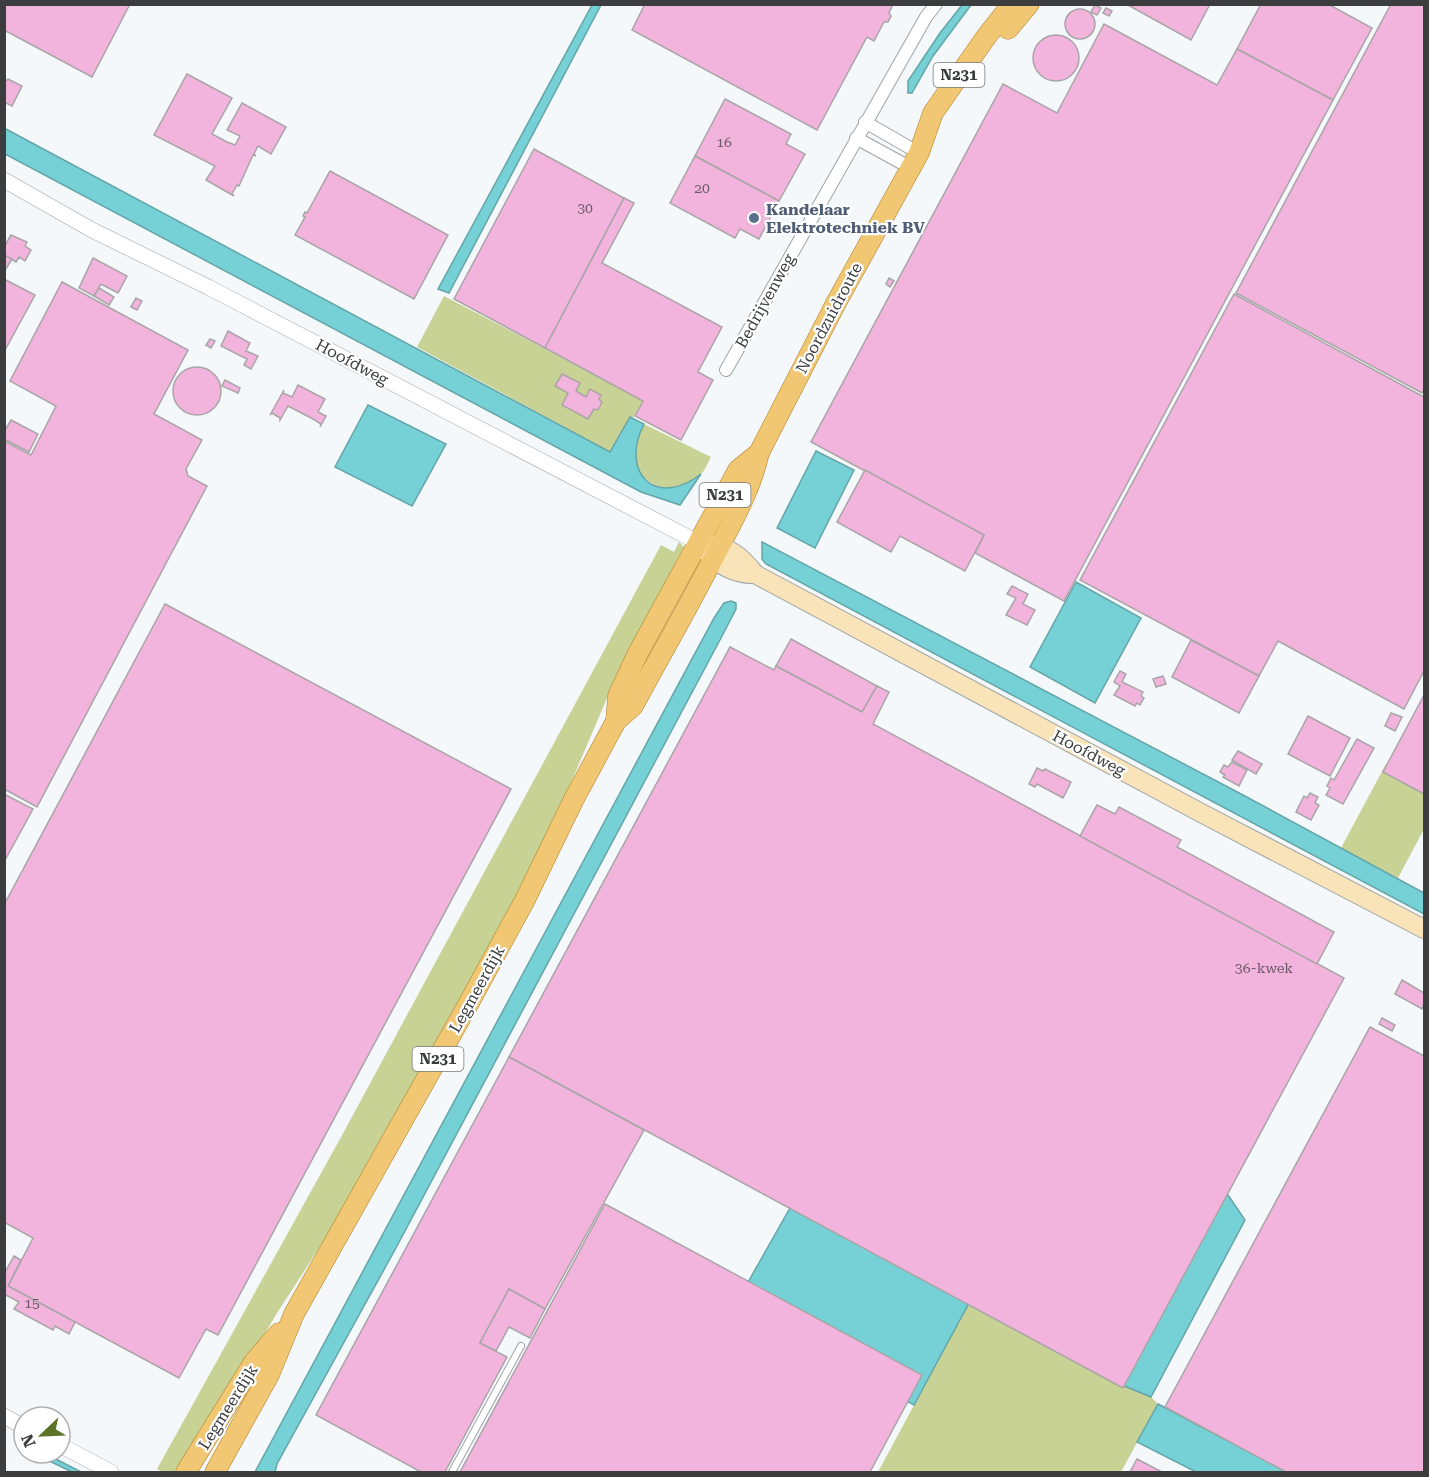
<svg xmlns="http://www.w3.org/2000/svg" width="1429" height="1477" font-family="'Roboto Serif',serif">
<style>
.green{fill:#c8d294}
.water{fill:#75d1d5;stroke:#64a5a8;stroke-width:1.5}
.building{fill:#f2b4dc;stroke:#a9a5a7;stroke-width:1.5}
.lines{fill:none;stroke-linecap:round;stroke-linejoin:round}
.service-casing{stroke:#9fa3a5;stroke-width:8}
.minor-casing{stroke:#9fa3a5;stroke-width:14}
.tertiary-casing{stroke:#9fa3a5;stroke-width:16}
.secondary-casing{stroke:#9fa3a5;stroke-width:20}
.primary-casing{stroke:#ad7e24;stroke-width:21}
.service{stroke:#fff;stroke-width:6}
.minor{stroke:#fff;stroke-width:12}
.tertiary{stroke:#fff;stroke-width:15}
.secondary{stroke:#f9e3b9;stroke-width:18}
.primary{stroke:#f2c773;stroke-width:20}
.service-dot{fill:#5c6f8a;stroke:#fff;stroke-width:2}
.labels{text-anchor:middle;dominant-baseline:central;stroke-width:4.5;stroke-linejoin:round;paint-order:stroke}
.number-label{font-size:14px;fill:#695b66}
.shield{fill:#fff;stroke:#767778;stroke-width:1.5}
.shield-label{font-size:15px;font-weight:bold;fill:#3b3d3e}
.service-label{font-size:16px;font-weight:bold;fill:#4e5e75;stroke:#fff;text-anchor:start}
.street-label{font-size:16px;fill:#3b3d3e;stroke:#fff}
</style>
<rect width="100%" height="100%" fill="#f4f8fb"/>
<g class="green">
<polygon points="444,296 643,400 633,418 630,417 611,452 417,347"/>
<path d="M644 424 711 457C708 462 706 469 702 473 696 480 686 484 677 487 654 492 633 474 635 450 635 440 640 432 644 424Z"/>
<path d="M679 542 684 547 619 670 544 846 467 991 327 1236 277 1313 185 1468C175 1473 167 1475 157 1469L340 1139 661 545 674 552Z"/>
<polygon points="1386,764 1424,785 1424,829 1398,878 1341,848"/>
<polygon points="969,1303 1122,1385 1151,1397 1158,1404 1121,1472 878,1472"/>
</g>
<g class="water">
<polygon points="592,5 601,5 449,293 438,289"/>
<polygon points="962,5 971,5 933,56 912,93 908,93 908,81 940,33"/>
<path d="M4 128 610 452 630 417 644 424C619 473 656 509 701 474L680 505 641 492 5 154Z"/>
<polygon points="368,405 446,444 412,506 335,467"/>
<polygon points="816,451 854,470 815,548 777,528"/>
<polygon points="762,542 1243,795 1424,893 1424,914 766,564 762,559"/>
<polygon points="1076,582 1141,618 1095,703 1030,667"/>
<polygon points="731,601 736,603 736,609 721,638 397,1246 277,1464 275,1472 255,1472 714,618 724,603"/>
<polygon points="1226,1192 1245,1220 1151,1397 1122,1385"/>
<polygon points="790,1208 969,1303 914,1405 734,1307"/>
<polygon points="1158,1404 1287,1472 1196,1472 1137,1442"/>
<polygon points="48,1455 81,1472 72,1472 45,1459"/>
</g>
<g class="building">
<polygon points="4,4 130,4 92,77 4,30"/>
<polygon points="645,4 893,4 889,13 891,16 888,22 884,22 874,41 867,37 817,130 632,30"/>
<polygon points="1126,4 1206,4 1209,6 1191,40"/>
<polygon points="1261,4 1328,4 1372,28 1333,100 1237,49"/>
<polygon points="1391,4 1424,4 1424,389 1422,393 1236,293"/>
<polygon points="1095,5 1101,8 1097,15 1091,12"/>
<polygon points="1106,8 1112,11 1109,16 1103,13"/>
<circle cx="1080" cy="24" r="15"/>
<polygon points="1104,24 1217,85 1237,49 1333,100 1064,601 975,553 984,535 811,442 1003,84 1057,113"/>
<circle cx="1056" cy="58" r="23"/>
<polygon points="187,74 232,98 212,134 227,142 235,145 240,136 227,130 242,103 286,127 271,154 258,146 254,154 256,156 253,155 239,186 237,185 232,194 234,196 206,180 215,166 154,135"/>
<polygon points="8,79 22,86 12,106 4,102 4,80 6,81"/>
<polygon points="725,99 791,134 786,144 805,154 779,201 695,156"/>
<polygon points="534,149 624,198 545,348 454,299"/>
<polygon points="695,156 779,201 759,239 740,229 735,238 670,203"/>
<polygon points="330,171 448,235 414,299 295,235 305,217 303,216 305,212 307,213"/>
<polygon points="624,198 634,203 602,263 722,327 698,372 713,380 681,440 635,416 643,401 545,348"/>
<polygon points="11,235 27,242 25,246 31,250 25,261 19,257 16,262 4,255 4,247"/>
<polygon points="4,255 12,259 4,272"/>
<polygon points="93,258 127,276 118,293 101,284 94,296 79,288"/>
<polygon points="889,278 894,281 890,287 886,284"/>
<polygon points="4,279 35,295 4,352"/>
<polygon points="62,282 188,350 154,414 202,440 186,469 188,476 207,486 37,807 4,789 4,441 31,455 56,406 10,381"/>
<polygon points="99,288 114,297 109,305 94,296"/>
<polygon points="1234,294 1424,397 1424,671 1404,709 1278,641 1259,676 1080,580"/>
<polygon points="136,298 142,301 137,310 131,307"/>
<polygon points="228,331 250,343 246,351 258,356 251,369 244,365 247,359 221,346"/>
<polygon points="210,339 215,341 211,348 206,345"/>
<circle cx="197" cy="391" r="24"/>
<polygon points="562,374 580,383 576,391 586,397 590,389 601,395 599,399 602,402 598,410 594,409 588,419 562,405 568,393 555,386"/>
<polygon points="225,380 240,388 238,393 222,386"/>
<polygon points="298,385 325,399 318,412 326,416 320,427 321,424 313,419 288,406 280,420 280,418 272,413 270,415 284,390 283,393 292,397"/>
<polygon points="11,420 38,434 29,452 4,439 4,432"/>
<polygon points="865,470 984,535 965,571 900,536 891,552 837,522"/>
<polygon points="1012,586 1028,594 1023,604 1035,610 1027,625 1006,615 1016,598 1007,594"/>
<polygon points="165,604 511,789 218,1335 206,1329 179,1378 8,1286 33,1238 4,1222 4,905"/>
<polygon points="791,639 877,686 862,712 776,666"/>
<polygon points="1191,640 1259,676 1239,713 1172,677"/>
<polygon points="730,647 774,670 776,666 862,712 877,686 889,692 873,724 1344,978 1123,1388 509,1057"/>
<polygon points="1120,671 1126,674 1122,682 1143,692 1141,696 1144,698 1140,705 1137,703 1135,706 1114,695 1120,686 1114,682"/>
<polygon points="1163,676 1166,684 1156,687 1153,679"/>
<polygon points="1424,695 1424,794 1383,772"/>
<polygon points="1391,713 1402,717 1395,731 1385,726"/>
<polygon points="1308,716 1350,738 1330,776 1288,754"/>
<polygon points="1357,739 1374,748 1343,804 1326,795 1330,788 1327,786 1331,778 1334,780"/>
<polygon points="1238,751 1262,764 1256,774 1232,760"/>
<polygon points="1232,762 1247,770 1239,786 1223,777 1225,775 1220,772 1224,765 1228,767"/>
<polygon points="1037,768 1043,771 1045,769 1071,782 1063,798 1037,784 1035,787 1029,784"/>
<polygon points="1310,793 1318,797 1315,803 1319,805 1311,820 1296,812 1304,796 1307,798"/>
<polygon points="4,794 33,809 4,862"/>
<polygon points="1097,805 1115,814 1119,807 1181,840 1177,847 1334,932 1317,964 1080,836"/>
<polygon points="1402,980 1424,993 1424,1004 1422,1009 1395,994"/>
<polygon points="1382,1018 1395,1025 1392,1031 1379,1024"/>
<polygon points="1370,1027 1424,1056 1424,1472 1286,1472 1165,1407"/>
<polygon points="509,1057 644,1130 545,1309 509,1289 480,1343 507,1357 445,1472 421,1472 316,1415"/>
<polygon points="605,1204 922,1375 870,1472 460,1472"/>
<polygon points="14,1256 21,1260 8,1286 75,1322 69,1334 55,1326 53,1330 14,1309 19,1302 4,1294 4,1274"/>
<polygon points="509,1289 545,1309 530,1338 509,1327 496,1351 480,1343"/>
<polygon points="1137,1459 1162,1472 1130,1472"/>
</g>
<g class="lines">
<g class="service-casing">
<polyline id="service" points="452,1472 521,1346"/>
</g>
<g class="minor-casing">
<g id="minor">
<polyline points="865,122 919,153"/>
<polyline points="856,138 911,168"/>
<polyline points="726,370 926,17 936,4"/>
</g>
</g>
<g class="tertiary-casing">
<g id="tertiary">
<polyline points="4,180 92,230 208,287 699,543"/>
<polyline points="4,1416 24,1427"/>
<polyline points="60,1445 111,1472"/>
</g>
</g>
<g class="secondary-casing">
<g id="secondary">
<path d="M707 544C730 547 741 556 755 574L1205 815 1424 929"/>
<path d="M705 550C717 565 736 575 755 574"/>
</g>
</g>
<g class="primary-casing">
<g id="primary">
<polyline points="1008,29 1029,4"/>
<polyline points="616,721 618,696 638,653 738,470 759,453"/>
<polyline points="186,1472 254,1362 279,1333"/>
<path d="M215 1472 269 1375 294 1314 465 1010 525 900 574 799 616 721 633 706C660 656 689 606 715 555 732 522 751 490 759 453L836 303 919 153 933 113 986 37 1012 4"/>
</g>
</g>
<use href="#service" class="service"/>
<use href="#minor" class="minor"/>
<use href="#tertiary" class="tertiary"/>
<use href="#secondary" class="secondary"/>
<use href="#primary" class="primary"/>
</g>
<circle class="service-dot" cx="754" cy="218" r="6"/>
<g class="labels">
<g class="number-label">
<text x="724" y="142">16</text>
<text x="702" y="188">20</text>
<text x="585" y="208">30</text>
<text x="1264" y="968">36-kwek</text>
<text x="32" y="1303">15</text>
</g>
<g class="shield">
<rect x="933.5" y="63" width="51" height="24" rx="4.5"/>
<rect x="699.5" y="483" width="51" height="24" rx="4.5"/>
<rect x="412.5" y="1047" width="51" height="24" rx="4.5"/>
</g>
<g class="shield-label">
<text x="959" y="75">N231</text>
<text x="725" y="495">N231</text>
<text x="438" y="1059">N231</text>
</g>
<g class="service-label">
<text x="766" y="209">Kandelaar<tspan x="766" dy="18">Elektrotechniek BV</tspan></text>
</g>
<g class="street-label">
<text transform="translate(765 301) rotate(-61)">Bedrijvenweg</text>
<text transform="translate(829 318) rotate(-62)">Noordzuidroute</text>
<text transform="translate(352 362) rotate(28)">Hoofdweg</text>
<text transform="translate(1089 753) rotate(28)">Hoofdweg</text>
<text transform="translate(477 989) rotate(-61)">Legmeerdijk</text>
<text transform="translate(228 1407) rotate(-58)">Legmeerdijk</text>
</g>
</g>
<rect width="1429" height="1477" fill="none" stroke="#3b3d3e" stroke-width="12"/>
<g transform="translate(42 1435) rotate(247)"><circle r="28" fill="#ffffff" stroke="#b1b1b2" stroke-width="1.5"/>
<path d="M0-4.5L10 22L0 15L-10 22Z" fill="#5d7426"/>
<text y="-9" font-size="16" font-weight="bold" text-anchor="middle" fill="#3b3d3e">N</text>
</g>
</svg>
